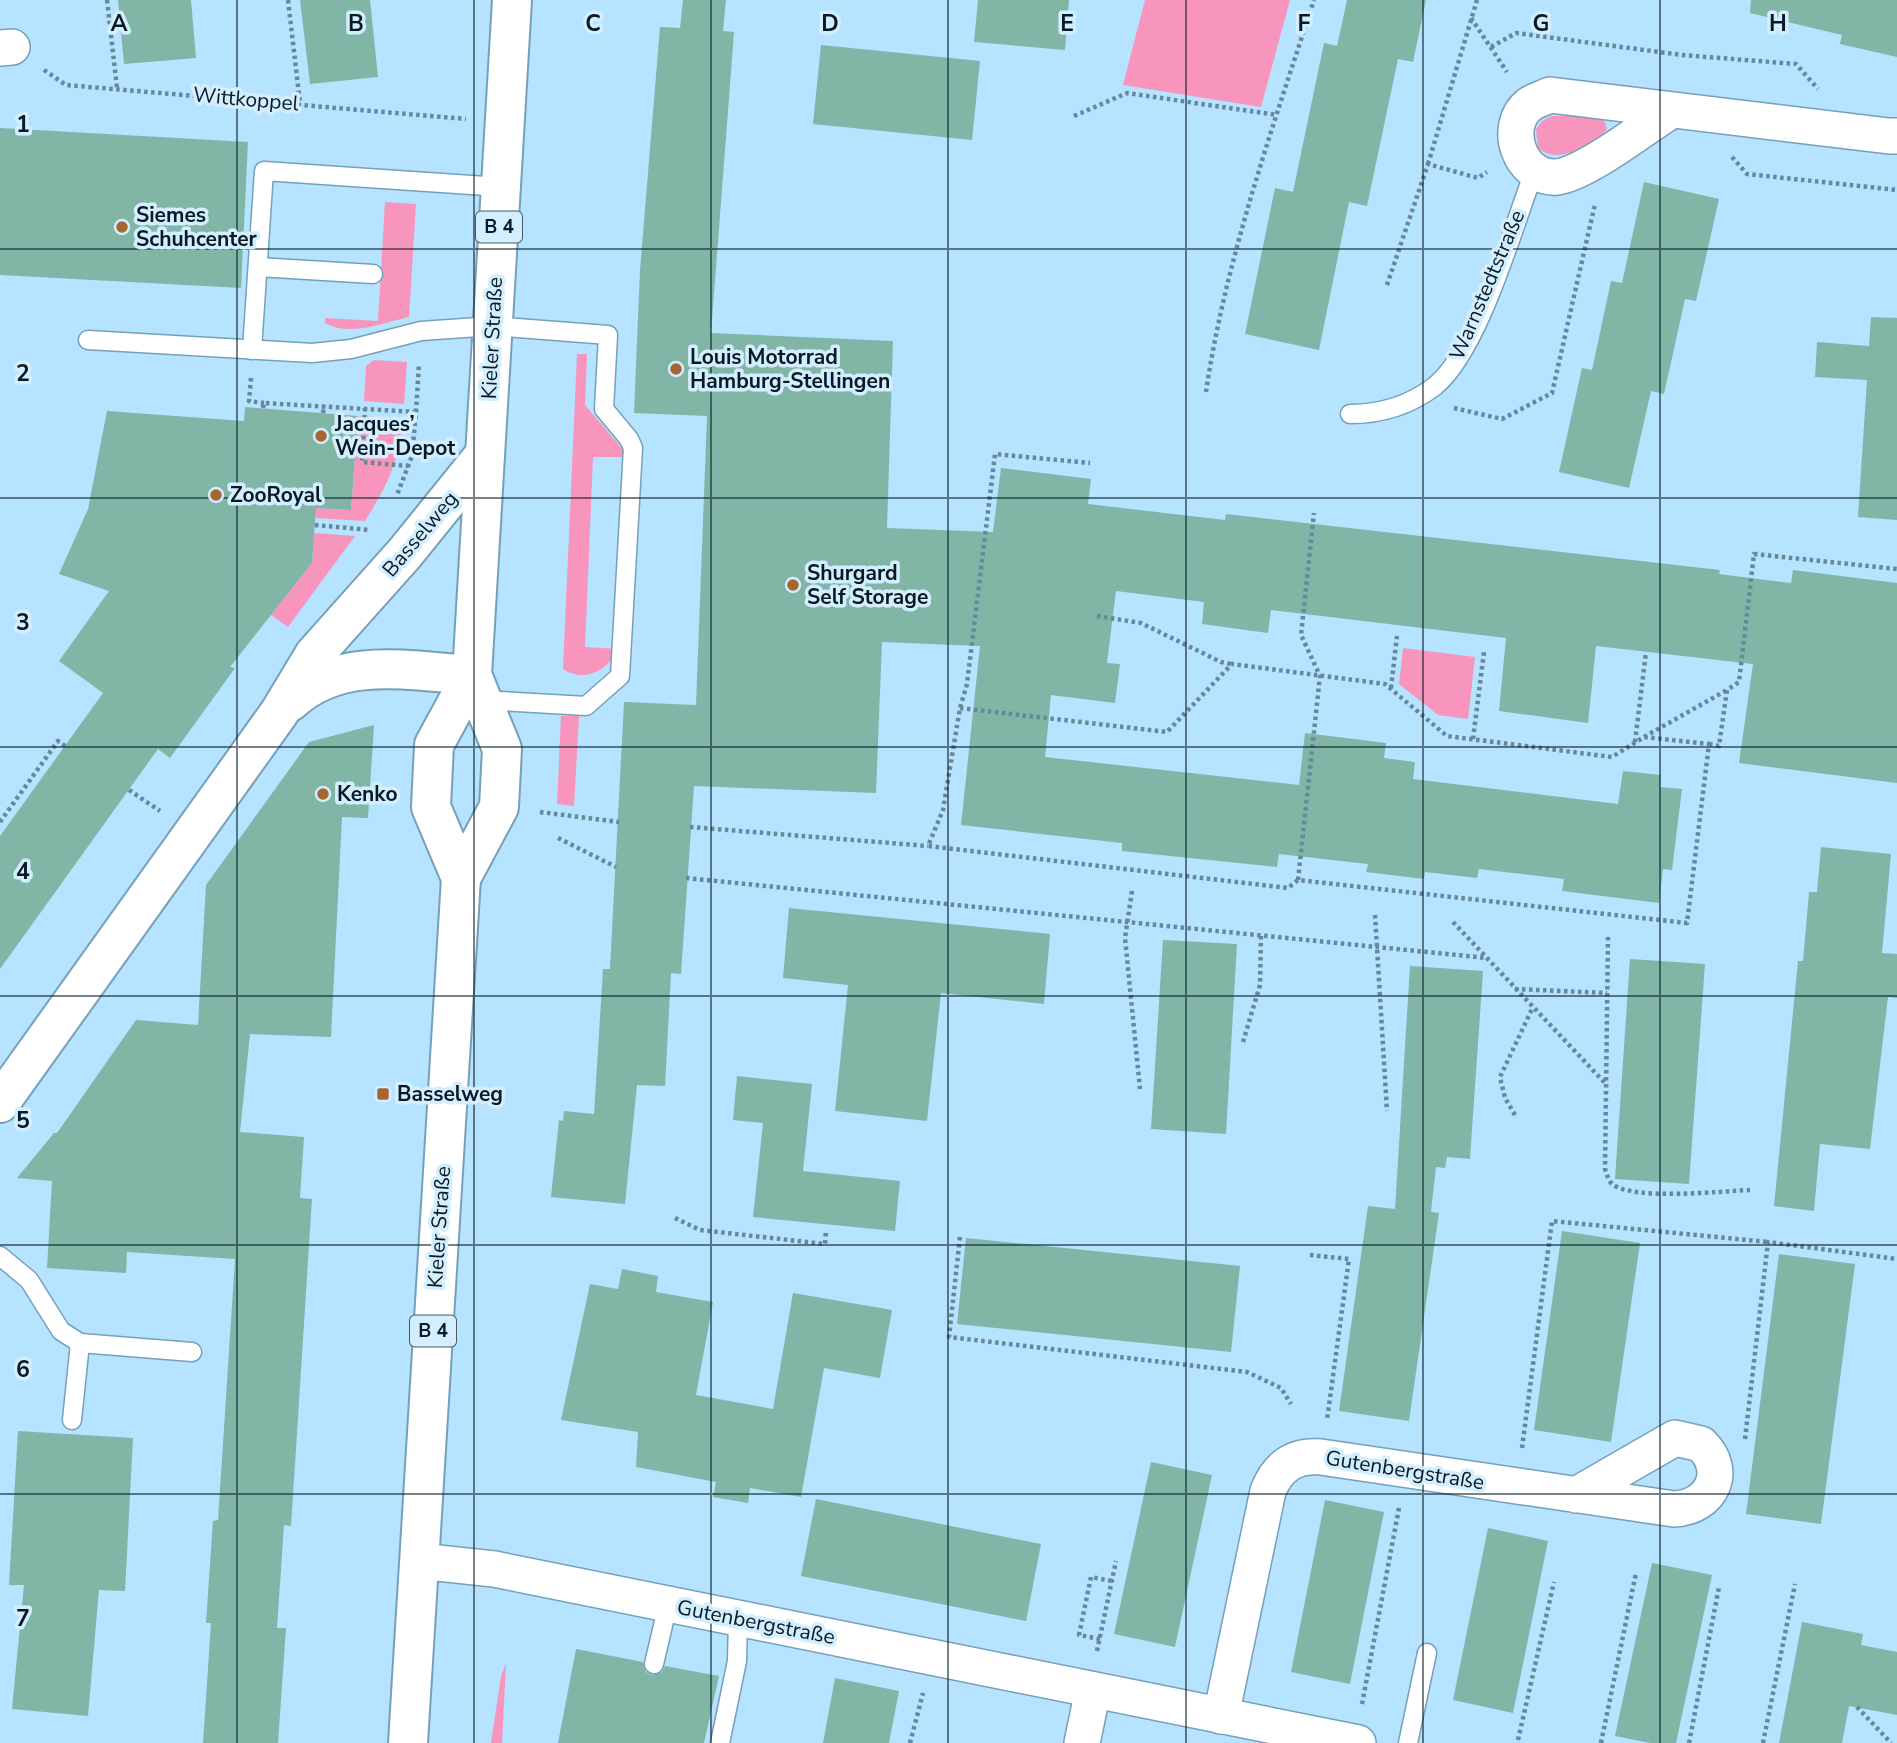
<svg xmlns="http://www.w3.org/2000/svg" width="1897" height="1743" font-family="'Nunito Sans',sans-serif">
<style>
.green{fill:#f795bc}
.building{fill:#81b6a7}
.lines{fill:none;stroke-linecap:round;stroke-linejoin:round}
.service-casing{stroke:#75a0ba;stroke-width:21}
.minor-casing{stroke:#75a0ba;stroke-width:38}
.tertiary-casing{stroke:#75a0ba;stroke-width:42}
.primary-casing{stroke:#75a0ba;stroke-width:42}
.path{stroke:#67889b;stroke-width:4.5;stroke-dasharray:3.5 3.5;stroke-linecap:butt}
.service{stroke:#fff;stroke-width:18}
.minor{stroke:#fff;stroke-width:35}
.tertiary{stroke:#fff;stroke-width:38}
.primary{stroke:#fff;stroke-width:38}
.grid{fill:none;stroke:#081a23;stroke-width:2;stroke-opacity:0.55}
.poi-dot{fill:#a76532;stroke:#d3eefe;stroke-width:2.5}
.labels{text-anchor:middle;dominant-baseline:central;stroke-width:7;stroke-linejoin:round;paint-order:stroke}
.shield{fill:#d3eefe;stroke:#455a65;stroke-width:2}
.shield-label{font-size:19px;font-weight:bold;fill:#081a23}
.street-label{font-size:21px;fill:#081a23;stroke:#d3eefe}
.poi-label{font-size:21px;font-weight:bold;fill:#081a23;stroke:#d3eefe;text-anchor:start}
.grid-label{font-size:23px;text-anchor:middle;font-weight:bold;fill:#081a23;stroke:#d3eefe;stroke-width:7;stroke-linejoin:round;paint-order:stroke}
</style>
<rect width="100%" height="100%" fill="#b6e3ff"/>
<g class="green">
<polygon points="1145,0 1290,0 1261,107 1123,85"/>
<path d="M1552 116H1598L1605 122 1607 129C1592 147 1557 165 1538 148L1536 129 1542 121Z"/>
<path d="M385 202 416 204 409 317C383 323 349 337 325 323V318L378 321Z"/>
<path d="M577 354H587L585 405 624 451V457H593L585 647 617 649C609 671 584 683 563 669Z"/>
<polygon points="374,360 407,362 404,404 364,401 366,366"/>
<path d="M358 416 403 418C399 462 388 484 365 521L316 518V508L351 510Z"/>
<polygon points="314,533 355,536 288,627 271,615 312,563"/>
<polygon points="1403,648 1475,657 1468,719 1438,715 1399,684"/>
<polygon points="561,716 579,716 574,806 557,804"/>
<polygon points="506,1663 502,1743 491,1743 501,1676"/>
</g>
<g class="building">
<polygon points="118,0 191,0 196,58 124,64"/>
<polygon points="300,0 370,0 378,77 310,84"/>
<polygon points="683,0 726,0 723,31 734,32 711,333 893,341 887,528 993,532 1001,468 1091,479 1088,504 1225,520 1226,514 1720,570 1719,574 1791,583 1793,570 1897,583 1897,783 1739,763 1753,664 1596,646 1588,723 1499,711 1506,638 1271,610 1268,633 1202,624 1204,602 1116,591 1107,663 1120,664 1115,703 1051,695 1045,757 1299,785 1305,733 1386,743 1384,758 1415,762 1413,779 1618,804 1623,771 1661,775 1660,787 1682,789 1672,870 1663,869 1659,903 1562,891 1564,879 1479,869 1477,878 1425,872 1424,879 1366,872 1368,864 1279,854 1277,867 1122,851 1122,843 961,825 980,646 882,642 876,793 694,786 681,974 671,973 665,1086 637,1085 625,1204 551,1197 559,1120 563,1121 564,1111 594,1114 603,969 610,969 624,702 696,705 707,416 634,413 640,270 660,27 680,28"/>
<polygon points="978,0 1069,0 1065,50 974,42"/>
<polygon points="1347,0 1426,0 1413,62 1398,59 1367,206 1349,202 1319,350 1245,334 1275,188 1293,192 1324,43 1337,46"/>
<polygon points="1751,0 1897,0 1897,57 1840,44 1842,35 1750,13"/>
<polygon points="821,45 980,61 972,140 813,124"/>
<polygon points="0,128 248,142 241,288 0,275"/>
<polygon points="1644,182 1719,199 1696,301 1685,299 1664,394 1651,391 1629,488 1559,472 1582,368 1592,370 1611,281 1622,283"/>
<polygon points="1871,317 1897,318 1897,520 1858,517 1867,380 1815,377 1817,342 1869,346"/>
<polygon points="245,407 358,416 351,510 316,508 312,563 230,667 235,668 170,758 158,749 0,969 0,836 103,693 59,661 109,591 59,574 88,509 107,411 244,421"/>
<polygon points="374,725 368,818 342,817 331,1037 250,1034 240,1132 304,1137 300,1198 312,1199 291,1526 284,1525 277,1628 286,1628 278,1743 203,1743 211,1623 206,1623 213,1521 218,1520 235,1259 127,1252 126,1273 47,1268 52,1181 17,1178 54,1133 57,1133 136,1020 198,1025 206,885 309,742"/>
<polygon points="1821,847 1891,854 1882,953 1897,954 1897,998 1888,997 1870,1149 1820,1144 1814,1211 1774,1206 1798,961 1803,961 1809,892 1817,892"/>
<polygon points="789,908 1050,934 1044,1004 941,993 927,1121 835,1111 848,985 783,978"/>
<polygon points="1163,940 1237,944 1226,1134 1151,1129"/>
<polygon points="1630,959 1705,964 1689,1184 1615,1179"/>
<polygon points="1410,966 1483,971 1470,1159 1447,1157 1445,1168 1436,1167 1431,1212 1439,1213 1409,1421 1339,1411 1368,1206 1395,1209"/>
<polygon points="737,1076 812,1084 803,1171 900,1181 895,1231 753,1217 763,1123 733,1120"/>
<polygon points="1562,1231 1640,1243 1611,1442 1534,1430"/>
<polygon points="966,1238 1240,1266 1231,1352 957,1324"/>
<polygon points="1779,1254 1855,1264 1821,1524 1746,1514"/>
<polygon points="622,1269 658,1276 656,1292 713,1302 696,1395 773,1409 793,1293 892,1310 880,1378 824,1368 801,1497 750,1488 748,1503 713,1497 716,1482 636,1467 638,1432 561,1420 590,1284 618,1289"/>
<polygon points="18,1431 133,1438 125,1591 99,1590 88,1716 12,1709 24,1585 9,1585"/>
<polygon points="1151,1462 1212,1475 1175,1647 1114,1634"/>
<polygon points="816,1499 1041,1544 1026,1621 801,1576"/>
<polygon points="1325,1500 1384,1512 1350,1684 1291,1672"/>
<polygon points="1488,1528 1548,1541 1513,1713 1453,1700"/>
<polygon points="1652,1563 1712,1575 1676,1743 1650,1743 1615,1736"/>
<polygon points="1802,1622 1863,1634 1861,1645 1897,1652 1897,1715 1849,1706 1842,1743 1779,1743"/>
<polygon points="576,1649 643,1662 646,1672 652,1675 662,1672 665,1666 719,1676 704,1743 558,1743"/>
<polygon points="835,1678 899,1691 889,1743 823,1743"/>
</g>
<g class="lines">
<g class="service-casing">
<g id="service">
<polyline points="258,267 373,274"/>
<polyline points="88,340 312,353 351,349 421,331 493,326 608,335 604,409 629,439 633,448 620,676 586,706 483,700"/>
<polyline points="252,350 264,171 501,187"/>
<path d="M1350 414C1381 414 1409 406 1435 386 1479 350 1513 227 1534 172"/>
<polyline points="0,1256 29,1280 61,1331 80,1343 192,1352"/>
<polyline points="72,1420 80,1343"/>
<polyline points="654,1664 668,1604"/>
<polyline points="720,1743 737,1661 738,1619"/>
<polyline points="1408,1743 1427,1653"/>
</g>
</g>
<g class="minor-casing">
<g id="minor">
<polyline points="0,48 12,47"/>
<path d="M1672 110C1646 126 1585 174 1557 177 1520 180 1501 126 1530 104 1536 100 1544 98 1550 95L1889 136H1897"/>
<polyline points="419,1561 494,1569 1358,1743"/>
<path d="M1221 1716 1268 1491C1278 1466 1295 1455 1321 1457L1674 1509C1712 1507 1729 1471 1701 1444L1675 1438 1576 1495"/>
<polyline points="1082,1743 1093,1690"/>
</g>
</g>
<g class="tertiary-casing">
<g id="tertiary">
<path d="M290 702C340 655 410 671 472 675"/>
<polyline points="0,1103 279,713 314,655 405,553 485,454"/>
</g>
</g>
<g class="primary-casing">
<g id="primary">
<polyline points="461,878 499,807 502,749 472,675"/>
<polyline points="408,1743 461,878 431,807 434,745 472,675 512,0"/>
</g>
</g>
<g class="path">
<polyline points="107,0 117,88"/>
<polyline points="288,0 300,103"/>
<polyline points="1471,18 1507,72"/>
<polyline points="1491,47 1516,33 1682,55 1796,64 1818,89"/>
<polyline points="44,70 66,85 466,119"/>
<polyline points="1074,116 1127,93 1277,115"/>
<polyline points="1732,157 1747,174 1897,190"/>
<polyline points="1428,164 1477,0"/>
<polyline points="1387,285 1428,164 1478,178 1487,172"/>
<polyline points="251,378 249,401 264,403"/>
<path d="M1206 392C1225 262 1273 126 1314 0"/>
<polyline points="263,408 264,403 416,412 412,456 397,495"/>
<polyline points="365,408 362,462 408,466"/>
<polyline points="1454,408 1502,419 1552,393 1595,204"/>
<polyline points="416,412 419,364"/>
<polyline points="323,413 324,405"/>
<polyline points="315,525 370,530"/>
<polyline points="1097,616 1141,623 1221,662 1231,664"/>
<polyline points="1391,688 1397,636"/>
<polyline points="960,708 1167,732 1232,664 1385,684 1447,736 1612,757 1644,737 1709,744 1687,923 1298,880 1288,888 928,846 943,810 960,708 967,684 995,454 1090,463"/>
<polyline points="1644,737 1727,690"/>
<polyline points="1473,739 1484,652"/>
<polyline points="1635,742 1646,652"/>
<polyline points="1709,744 1719,746 1727,690 1739,682 1754,554 1897,569"/>
<polyline points="129,790 160,811"/>
<polyline points="540,812 619,822"/>
<polyline points="0,822 58,741 65,746"/>
<polyline points="690,827 928,846"/>
<polyline points="558,838 616,867"/>
<polyline points="686,878 1487,958"/>
<polyline points="1298,880 1320,676 1301,635 1314,513"/>
<polyline points="1132,891 1125,938 1140,1089"/>
<polyline points="1375,915 1387,1111"/>
<polyline points="1453,922 1606,1084"/>
<path d="M1608 937 1605 1169C1607 1175 1608 1180 1612 1184 1634 1201 1721 1191 1750 1190"/>
<polyline points="1515,989 1607,993"/>
<polyline points="1243,1042 1260,985 1261,935"/>
<polyline points="1515,1115 1505,1098 1500,1077 1533,1007"/>
<polyline points="675,1218 700,1230 825,1244 826,1231"/>
<polyline points="960,1237 949,1337 1247,1372 1281,1388 1291,1404"/>
<polyline points="1310,1255 1349,1259 1327,1420"/>
<polyline points="1745,1439 1768,1242 1897,1259"/>
<polyline points="1522,1448 1552,1221 1768,1242"/>
<polyline points="1100,1639 1079,1635 1091,1577 1112,1581"/>
<polyline points="1097,1651 1116,1561"/>
<polyline points="1362,1704 1399,1508"/>
<polyline points="1857,1707 1891,1743"/>
<polyline points="1518,1740 1554,1582"/>
<polyline points="910,1743 923,1693"/>
<polyline points="1601,1743 1636,1573"/>
<polyline points="1689,1743 1719,1587"/>
<polyline points="1763,1743 1795,1584"/>
</g>
<use href="#service" class="service"/>
<use href="#minor" class="minor"/>
<use href="#tertiary" class="tertiary"/>
<use href="#primary" class="primary"/>
</g>
<path class="grid" d="M237 0V1743M474 0V1743M711 0V1743M948 0V1743M1186 0V1743M1423 0V1743M1660 0V1743M0 249H1897M0 498H1897M0 747H1897M0 996H1897M0 1245H1897M0 1494H1897"/>
<g class="poi-dot">
<circle cx="122" cy="227" r="7"/>
<circle cx="676" cy="369" r="7"/>
<circle cx="321" cy="436" r="7"/>
<circle cx="216" cy="495" r="7"/>
<circle cx="793" cy="585" r="7"/>
<circle cx="323" cy="794" r="7"/>
<rect x="376" y="1087" width="14" height="14" rx="3.5"/>
</g>
<g class="labels">
<g class="shield">
<rect x="476" y="211.5" width="46" height="31" rx="5"/>
<rect x="410" y="1315.5" width="46" height="31" rx="5"/>
</g>
<g class="shield-label">
<text x="499" y="227">B 4</text>
<text x="433" y="1331">B 4</text>
</g>
<g class="street-label">
<text transform="translate(246 99) rotate(5)">Wittkoppel</text>
<text transform="translate(1487 285) rotate(-67)">Warnstedtstraße</text>
<text transform="translate(492 338) rotate(-87)">Kieler Straße</text>
<text transform="translate(420 534) rotate(-50)">Basselweg</text>
<text transform="translate(439 1227) rotate(-86)">Kieler Straße</text>
<text transform="translate(1405 1470) rotate(9)">Gutenbergstraße</text>
<text transform="translate(756 1622) rotate(11)">Gutenbergstraße</text>
</g>
<g class="poi-label">
<text x="136" y="215">Siemes<tspan x="136" dy="24">Schuhcenter</tspan></text>
<text x="690" y="357">Louis Motorrad<tspan x="690" dy="24">Hamburg-Stellingen</tspan></text>
<text x="335" y="424">Jacques’<tspan x="335" dy="24">Wein-Depot</tspan></text>
<text x="230" y="495">ZooRoyal</text>
<text x="807" y="573">Shurgard<tspan x="807" dy="24">Self Storage</tspan></text>
<text x="337" y="794">Kenko</text>
<text x="397" y="1094">Basselweg</text>
</g>
</g>
<g class="grid-label">
<text x="119" y="31">A</text>
<text x="356" y="31">B</text>
<text x="593" y="31">C</text>
<text x="830" y="31">D</text>
<text x="1067" y="31">E</text>
<text x="1304" y="31">F</text>
<text x="1541" y="31">G</text>
<text x="1778" y="31">H</text>
<text x="23" y="132">1</text>
<text x="23" y="381">2</text>
<text x="23" y="630">3</text>
<text x="23" y="879">4</text>
<text x="23" y="1128">5</text>
<text x="23" y="1377">6</text>
<text x="23" y="1626">7</text>
</g>
</svg>
